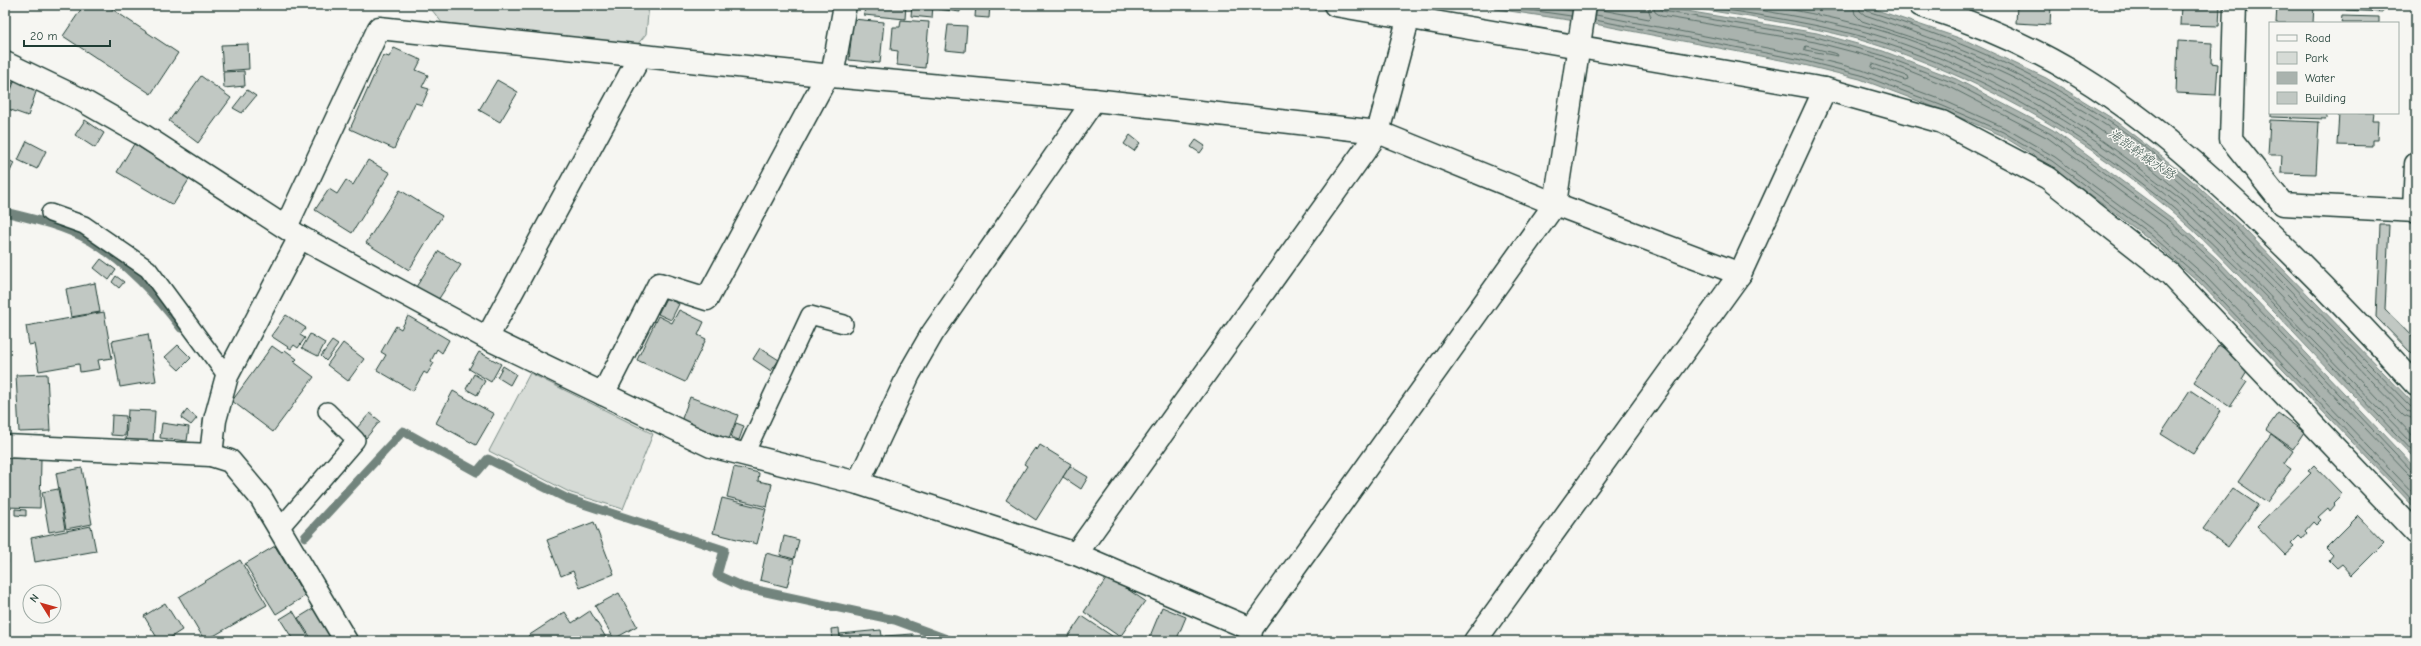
<svg xmlns="http://www.w3.org/2000/svg" width="2421" height="646" font-family="'Comic Neue','Klee One',sans-serif">
<style>
.green{fill:#d6dbd6;stroke:#7a8c85}
.water{fill:#aab3ae;stroke:#72847d}
.lines{fill:none;stroke-linecap:round;stroke-linejoin:round}
.shore{stroke:#576c65;stroke-width:1}
.stream{stroke:#72847d;stroke-width:9}
.building{fill:#c1c8c3;stroke:#1f3d34}
.service-casing{stroke:#1f3d34;stroke-width:20}
.minor-casing{stroke:#1f3d34;stroke-width:25}
.service{stroke:#f6f6f2;stroke-width:17}
.minor{stroke:#f6f6f2;stroke-width:22}
.labels{text-anchor:middle;dominant-baseline:central;stroke-width:3;stroke-linejoin:round;paint-order:stroke}
.water-label{font-size:13px;font-style:italic;fill:#425a52;stroke:#f6f6f2}
</style>
<rect width="100%" height="100%" fill="#f6f6f2"/>
<filter id="ink" filterUnits="userSpaceOnUse"><feTurbulence type="fractalNoise" baseFrequency=".025" numOctaves="2"/><feDisplacementMap in="SourceGraphic" scale="8" xChannelSelector="R" yChannelSelector="G"/><feConvolveMatrix kernelMatrix="1 2 1 2 8 2 1 2 1" color-interpolation-filters="sRGB"/></filter>
<g filter="url(#ink)">
<g class="green">
<polygon points="428,5 649,5 646,34 637,45 443,24"/>
<polygon points="530,373 653,434 623,509 571,493 489,451"/>
</g>
<g class="water">
<polygon points="1470,5 1651,5 1817,33 1883,51 1956,79 2053,130 2173,219 2217,259 2416,469 2416,509 2198,281 2147,237 2049,165 2001,135 1942,110 1860,79 1796,63 1595,24"/>
<path d="M1675 5H1862L1965 40 2046 78 2110 117 2188 177 2244 229 2416 406V460C2369 412 2322 363 2276 314 2243 281 2212 246 2177 216 2092 142 1992 84 1886 48 1818 25 1745 17 1675 5Z"/>
</g>
<g class="lines">
<g class="shore">
<polyline points="1496,5 1571,16"/>
<polyline points="1530,5 1572,11"/>
<polyline points="1653,5 1655,12 1661,16 1815,42 1880,59 1952,88 2048,138 2167,226 2210,266 2408,473 2416,476"/>
<polyline points="1658,5 1662,11 1816,37 1881,55 1954,83 2051,134 2170,222 2214,262 2411,470 2416,471"/>
<path d="M1698 5C1761 16 1826 24 1887 44 1979 74 2063 122 2139 181 2153 192 2167 202 2180 214 2264 289 2338 374 2416 455"/>
<path d="M1728 5C1782 14 1837 22 1889 39 1996 75 2098 134 2183 209 2218 240 2249 274 2281 308 2326 354 2371 401 2416 447"/>
<path d="M1763 5C1806 12 1848 20 1889 33 1983 63 2069 113 2146 173 2160 184 2175 194 2188 205 2268 278 2341 361 2416 439"/>
<path d="M1853 5 1855 14 1862 21C1922 41 1984 60 2040 92 2183 173 2290 299 2404 415L2416 420"/>
<path d="M1859 5 1860 11 1865 15C1949 43 2030 75 2104 124 2171 168 2228 226 2283 283 2325 326 2366 368 2408 411L2416 414"/>
<path d="M1864 5 1867 11C1951 37 2033 71 2107 120 2174 164 2231 222 2287 279 2328 322 2370 365 2411 407L2416 409"/>
<polyline points="1597,9 1649,19 1651,17 1647,5"/>
<polyline points="1596,15 1798,54 1862,70 1945,101 2005,128 2055,157 2153,230 2204,275 2416,496"/>
<polyline points="1595,20 1797,59 1861,75 1943,106 2003,132 2052,161 2150,234 2200,278 2416,504"/>
<polygon points="1806,46 1837,54 1838,56 1805,50"/>
<polygon points="1873,64 1907,76 1908,79 1905,80 1872,68"/>
</g>
<g class="stream">
<path d="M5 212C34 219 65 226 91 241 124 261 158 297 181 328"/>
<polyline points="305,537 403,431 477,472 488,459 568,499 724,550 717,575 743,587 895,620 952,641"/>
</g>
</g>
<g class="building">
<polygon points="84,5 106,5 178,53 151,94 63,36"/>
<polygon points="865,5 906,5 905,19 864,15"/>
<polygon points="912,5 933,5 932,18 911,16"/>
<polygon points="938,5 960,5 960,12 938,9"/>
<polygon points="976,5 990,5 989,18 975,17"/>
<polygon points="2017,5 2051,5 2050,25 2016,23"/>
<polygon points="2181,5 2220,5 2219,26 2180,25"/>
<polygon points="2277,5 2314,5 2313,23 2276,23"/>
<polygon points="2346,5 2384,5 2383,12 2346,10"/>
<polygon points="2342,16 2379,17 2379,23 2341,23"/>
<polygon points="5,17 8,18 5,34"/>
<polygon points="853,19 884,22 880,63 849,60"/>
<polygon points="901,20 929,22 925,68 897,65 898,51 891,50 893,27 900,27"/>
<polygon points="948,25 967,26 965,52 945,50"/>
<polygon points="2178,41 2212,43 2211,63 2218,64 2216,95 2176,93"/>
<polygon points="248,44 249,69 223,71 221,45"/>
<polygon points="394,48 421,60 416,70 428,75 422,87 429,89 422,105 415,103 394,149 350,129 383,55 389,57"/>
<polygon points="244,71 245,86 224,88 223,72"/>
<polygon points="5,72 15,76 6,101 5,101"/>
<polygon points="201,76 231,98 198,143 169,121"/>
<polygon points="15,79 38,86 28,116 5,108"/>
<polygon points="497,80 518,92 500,122 479,110"/>
<polygon points="247,90 256,96 242,113 233,108"/>
<polygon points="2271,113 2326,113 2326,119 2271,117"/>
<polygon points="2339,113 2374,113 2373,121 2378,121 2377,140 2372,140 2372,146 2337,145"/>
<polygon points="85,120 104,133 95,148 75,135"/>
<polygon points="2270,120 2319,122 2316,174 2281,173 2282,155 2268,155"/>
<polygon points="1130,135 1140,143 1134,151 1124,144"/>
<polygon points="1196,140 1205,146 1200,153 1191,147"/>
<polygon points="27,141 46,151 37,169 18,160"/>
<polygon points="134,144 190,178 173,205 117,172"/>
<polygon points="5,158 14,163 5,182"/>
<polygon points="368,160 390,173 352,233 315,210 329,189 337,194 346,180 353,185"/>
<polygon points="400,190 442,216 409,270 366,243"/>
<polygon points="2380,225 2389,225 2385,309 2416,341 2416,358 2376,317"/>
<polygon points="439,251 461,265 438,300 416,287"/>
<polygon points="101,259 116,270 109,280 94,268"/>
<polygon points="116,276 124,282 119,288 112,282"/>
<polygon points="95,283 100,312 71,317 66,289"/>
<polygon points="666,298 679,304 671,320 658,314"/>
<polygon points="679,310 704,322 698,335 706,339 685,382 637,360 658,316 672,323"/>
<polygon points="104,312 112,358 98,360 100,369 80,372 79,364 39,371 34,344 29,345 26,326"/>
<polygon points="286,315 306,328 300,335 305,338 298,348 294,345 291,349 271,336"/>
<polygon points="408,316 449,340 442,353 437,349 431,361 434,363 427,374 424,372 413,391 377,370 386,355 381,352 396,326 401,329"/>
<polygon points="148,334 156,381 120,387 112,341"/>
<polygon points="310,334 325,343 318,356 302,348"/>
<polygon points="332,341 338,345 326,361 321,356"/>
<polygon points="343,343 364,359 348,381 327,365"/>
<polygon points="178,345 191,358 179,370 165,357"/>
<polygon points="2219,345 2250,366 2242,379 2247,382 2230,407 2194,382"/>
<polygon points="272,346 282,353 285,350 297,359 294,362 314,377 273,432 232,401"/>
<polygon points="760,348 779,360 771,371 753,359"/>
<polygon points="479,352 501,364 491,382 469,369"/>
<polygon points="503,366 516,374 510,385 497,377"/>
<polygon points="47,374 50,431 19,432 16,375"/>
<polygon points="474,374 485,381 477,395 466,389"/>
<polygon points="2190,390 2221,411 2193,454 2161,434"/>
<polygon points="453,391 494,414 476,445 436,423"/>
<polygon points="690,397 738,415 729,439 681,421"/>
<polygon points="128,410 155,411 153,442 126,441"/>
<polygon points="187,410 197,418 191,425 181,418"/>
<polygon points="370,413 380,421 366,438 356,429"/>
<polygon points="2278,413 2304,432 2293,449 2266,430"/>
<polygon points="112,415 126,416 125,436 111,435"/>
<polygon points="162,423 189,427 187,441 160,438"/>
<polygon points="736,423 744,426 739,440 731,437"/>
<polygon points="2271,434 2293,451 2284,464 2291,469 2267,502 2238,482"/>
<polygon points="1040,445 1071,464 1036,520 1006,500 1027,466 1024,464 1035,448 1037,450"/>
<polygon points="5,458 41,459 40,508 5,507"/>
<polygon points="2314,465 2342,494 2333,503 2335,505 2330,511 2328,508 2318,517 2321,520 2316,525 2313,522 2305,531 2307,533 2302,539 2299,536 2291,544 2294,547 2285,555 2257,526 2311,473 2308,471"/>
<polygon points="1070,466 1088,477 1081,489 1063,477"/>
<polygon points="734,467 759,473 758,481 772,484 767,507 727,497"/>
<polygon points="82,468 92,524 66,529 56,473"/>
<polygon points="2233,488 2258,505 2228,547 2203,529"/>
<polygon points="58,489 65,529 49,532 42,492"/>
<polygon points="722,498 766,509 757,544 713,533"/>
<polygon points="15,509 26,510 26,516 15,515"/>
<polygon points="2358,516 2384,543 2352,575 2342,564 2337,568 2329,560 2333,555 2326,548"/>
<polygon points="594,522 614,574 580,588 573,571 561,576 547,540"/>
<polygon points="91,526 96,551 35,562 31,538"/>
<polygon points="5,535 8,563 5,563"/>
<polygon points="784,536 799,540 794,559 780,555"/>
<polygon points="275,546 305,596 276,614 245,564"/>
<polygon points="766,553 794,560 787,587 760,580"/>
<polygon points="240,560 267,605 205,641 179,597"/>
<polygon points="1108,576 1145,601 1120,637 1084,612"/>
<polygon points="619,593 637,626 614,639 595,606"/>
<polygon points="165,603 182,630 165,641 159,641 144,616"/>
<polygon points="316,607 336,641 313,641 298,618"/>
<polygon points="1162,607 1186,617 1176,641 1148,641"/>
<polygon points="293,611 311,641 294,641 280,619"/>
<polygon points="590,611 608,641 531,641 528,636 565,612 572,623"/>
<polygon points="1082,616 1118,640 1117,641 1071,641 1067,638"/>
<polygon points="839,628 840,641 832,641 831,629"/>
<polygon points="881,630 883,641 841,641 840,634"/>
<polygon points="913,634 913,641 886,641 885,636"/>
</g>
<g class="lines">
<g class="service-casing">
<g id="service">
<polyline points="50,213 84,225 148,269 227,376"/>
<polyline points="745,454 810,315 844,324"/>
<polyline points="279,529 356,440 327,411"/>
</g>
</g>
<g class="minor-casing">
<g id="minor">
<polyline points="1335,5 1825,89 1942,122 2048,178 2170,274 2416,533"/>
<path d="M1920 5C1974 22 2030 46 2079 76 2128 106 2173 143 2215 181 2286 246 2352 314 2416 385"/>
<polyline points="2235,5 2231,139 2283,204 2416,211"/>
<polyline points="5,63 78,98 141,134 300,237 487,338 711,446 858,483 1076,554 1251,629 1250,641"/>
<polyline points="832,76 845,5"/>
<polyline points="2414,211 2416,164"/>
<polyline points="286,227 379,28 832,76 1094,100 1378,132 1555,204 1740,274"/>
<polyline points="487,338 640,56"/>
<polyline points="603,394 659,284 707,299 827,76"/>
<polyline points="5,446 211,455 230,461 261,498 346,641"/>
<polyline points="211,455 215,420 227,376 300,237"/>
<polyline points="858,483 909,374 932,334 1094,100"/>
<polyline points="1076,554 1378,132 1409,16"/>
<polyline points="1251,629 1555,204 1585,5"/>
<polyline points="1475,641 1740,274 1825,89"/>
</g>
</g>
<use href="#service" class="service"/>
<use href="#minor" class="minor"/>
</g>
</g>
<g class="labels">
<g class="water-label">
<text transform="translate(2142 154) rotate(35)">海部幹線水路</text>
</g>
</g>
<rect width="2421" height="646" fill="none" stroke="#f6f6f2" stroke-width="20"/>
<rect x="10" y="10" width="2401" height="626" fill="none" stroke="#1f3d34" stroke-width="1.5" filter="url(#ink)"/>
<rect x="2269" y="22" width="130" height="92" fill="#f6f6f2" stroke="#a0aca6"/>
<rect x="2277" y="35" width="20" height="6" fill="#f6f6f2" stroke="#a0aca6"/>
<text x="2305" y="42" font-size="12" fill="#1f3d34">Road</text>
<rect x="2277" y="52" width="20" height="12" fill="#d6dbd6" stroke="#a0aca6"/>
<text x="2305" y="62" font-size="12" fill="#1f3d34">Park</text>
<rect x="2277" y="72" width="20" height="12" fill="#aab3ae" stroke="#a0aca6"/>
<text x="2305" y="82" font-size="12" fill="#1f3d34">Water</text>
<rect x="2277" y="92" width="20" height="12" fill="#c1c8c3" stroke="#a0aca6"/>
<text x="2305" y="102" font-size="12" fill="#1f3d34">Building</text>
<g transform="translate(42 604) rotate(307)"><circle r="19" fill="#f6f6f2" stroke="#a0aca6"/>
<path d="M0-3L7 15L0 10L-7 15Z" fill="#c8321e"/>
<text y="-6" font-size="11" font-weight="bold" text-anchor="middle" fill="#1f3d34">N</text>
</g>
<path d="M24 40v6h86v-6" fill="none" stroke="#1f3d34" stroke-width="2"/>
<text x="30" y="40" font-size="12" fill="#1f3d34" stroke="#f6f6f2" stroke-width="3" paint-order="stroke">20 m</text>
</svg>
